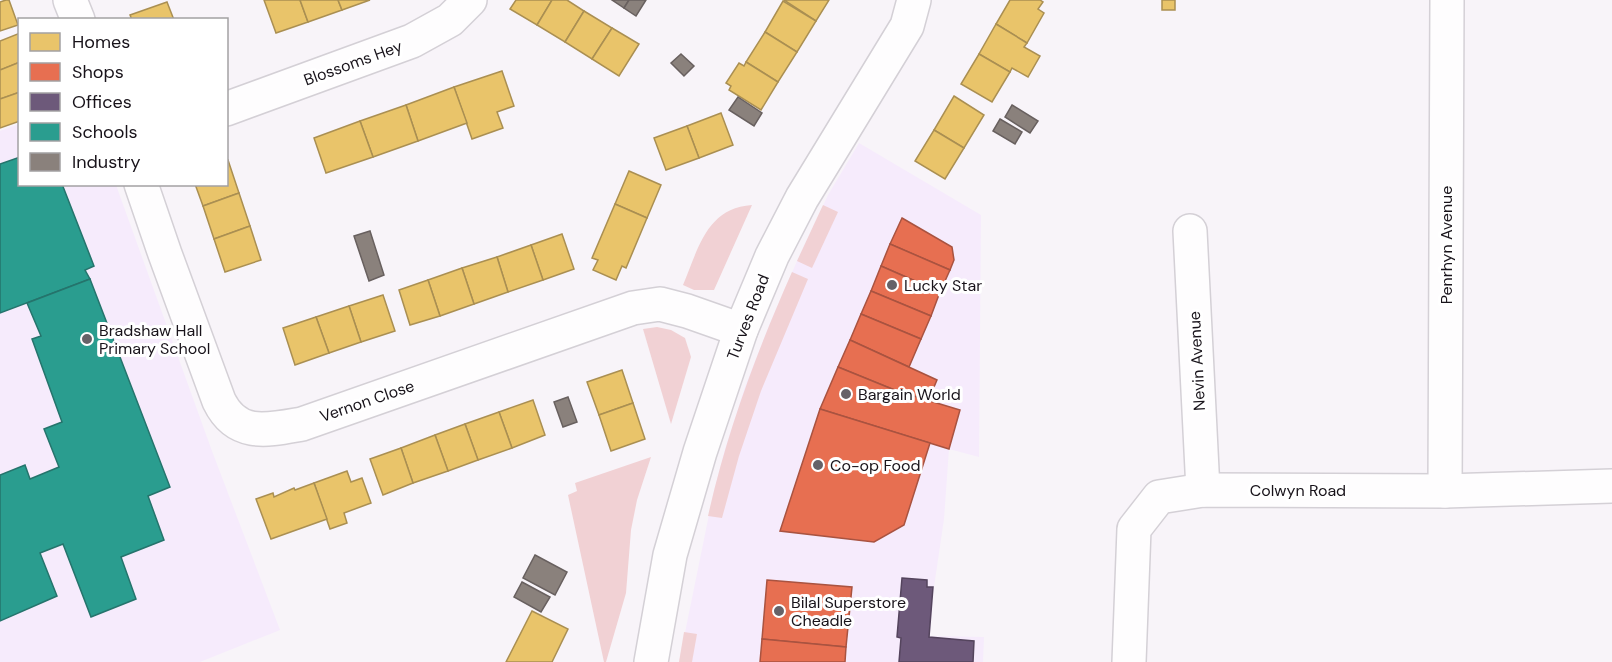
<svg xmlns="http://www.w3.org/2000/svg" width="1612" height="662" font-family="'DM Sans',sans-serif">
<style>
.built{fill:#f6ebfc}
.green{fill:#f1d1d4}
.homes{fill:#e9c46a;stroke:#aa8f52;stroke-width:1.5}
.shops{fill:#e76f51;stroke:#a95340;stroke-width:1.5}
.offices{fill:#6d597a;stroke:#54445d;stroke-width:1.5}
.schools{fill:#2a9d8f;stroke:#25746c;stroke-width:1.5}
.industry{fill:#8a817c;stroke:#68605f;stroke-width:1.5}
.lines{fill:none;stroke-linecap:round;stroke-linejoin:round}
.street-casing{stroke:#d4d0d6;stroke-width:36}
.secondary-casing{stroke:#d4d0d6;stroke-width:36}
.street{stroke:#fefdfe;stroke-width:33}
.secondary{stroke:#fefdfe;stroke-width:33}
.poi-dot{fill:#666268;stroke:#fff;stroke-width:2}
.labels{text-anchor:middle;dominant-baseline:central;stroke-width:6;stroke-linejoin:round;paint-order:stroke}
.street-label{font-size:16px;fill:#18131a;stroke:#fff}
.poi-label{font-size:16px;fill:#18131a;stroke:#fff;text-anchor:start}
</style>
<rect width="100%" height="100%" fill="#f8f4f9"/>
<g class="built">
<polygon points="19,124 20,184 116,185 212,451 280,630 200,662 0,662 0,131"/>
<polygon points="859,143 981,215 979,457 949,449 944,519 934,587 930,636 984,637 983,662 679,662 713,495 725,449 745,387 770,323 797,261 828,195"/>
</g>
<g class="green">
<path d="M752 205 714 290H694L683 285C698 250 706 208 752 205Z"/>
<polygon points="823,205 838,212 812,268 797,261"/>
<path d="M792 272 808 279 761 391 739 456 722 518 708 516C727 431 757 351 792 272Z"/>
<polygon points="657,327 671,330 685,338 691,357 671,424 643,329"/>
<polygon points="651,457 637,500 631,530 626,593 606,662 604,662 568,495 577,491 575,483"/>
<polygon points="684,632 697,634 692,662 679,662"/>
</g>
<g class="homes">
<polygon points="6,0 9,0 18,25 0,31 0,2"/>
<polygon points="264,0 300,0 308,22 276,33"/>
<polygon points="300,0 338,0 342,10 308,22"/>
<polygon points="338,0 370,0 342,10"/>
<polygon points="516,0 552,0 537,25 510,9"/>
<polygon points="552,0 567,0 584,11 565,42 537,25"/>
<polygon points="784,0 829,0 816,21"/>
<polygon points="1010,0 1040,0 1043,2 1038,9 1044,13 1027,43 996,24"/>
<rect x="1162" y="0" width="13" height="10"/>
<polygon points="783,1 816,21 797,52 765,32"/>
<polygon points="167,2 174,20 132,20 130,15"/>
<polygon points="584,11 612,28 592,59 565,42"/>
<polygon points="996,24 1027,43 1024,47 1040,56 1028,77 1012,68 1010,72 979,54"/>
<polygon points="612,28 639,44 619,76 592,59"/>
<polygon points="765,32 797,52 778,82 746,62"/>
<polygon points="20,33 20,62 0,70 0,41"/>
<polygon points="979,54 1010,72 992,102 961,84"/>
<polygon points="20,62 20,92 0,99 0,70"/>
<polygon points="746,62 778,82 761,110 729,90 731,86 726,83 739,63 744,66"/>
<polygon points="502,71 514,106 497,112 503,128 472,139 454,87"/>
<polygon points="454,87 467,123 418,141 406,105"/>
<polygon points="20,92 20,121 0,128 0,99"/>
<polygon points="954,96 984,115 964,148 934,130"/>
<polygon points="406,105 418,141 373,157 360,121"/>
<polygon points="721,113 733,145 699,158 687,126"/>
<polygon points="360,121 373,157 326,173 314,138"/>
<polygon points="687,126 699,158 666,170 654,138"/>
<polygon points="934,130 964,148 945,179 915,161"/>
<polygon points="228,160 239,193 203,206 195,184 226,184 226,161"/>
<polygon points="629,171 661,185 647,218 615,204"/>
<polygon points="239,193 250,226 214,239 203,206"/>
<polygon points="615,204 647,218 626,268 622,266 616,280 593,270 598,260 592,258"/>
<polygon points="250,226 261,260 225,272 214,239"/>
<polygon points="562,234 574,269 543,280 531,245"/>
<polygon points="531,245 543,280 508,292 497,257"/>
<polygon points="497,257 508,292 474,304 462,268"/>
<polygon points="462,268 474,304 440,316 428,280"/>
<polygon points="428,280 440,316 410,325 399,290"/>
<polygon points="383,295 395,331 361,342 349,306"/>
<polygon points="349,306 361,342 329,353 316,317"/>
<polygon points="316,317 329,353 295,365 283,328"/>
<polygon points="622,370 633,403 599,415 587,382"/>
<polygon points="533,400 545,435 512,448 499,412"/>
<polygon points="633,403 645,439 611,451 599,415"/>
<polygon points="499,412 512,448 478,460 465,424"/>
<polygon points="465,424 478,460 448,471 435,435"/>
<polygon points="435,435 448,471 413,483 401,448"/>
<polygon points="401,448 413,483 383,495 370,459"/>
<polygon points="347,471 351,482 362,478 371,503 344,513 347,523 330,529 314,483"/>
<polygon points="314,483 327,519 271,539 256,499 273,493 274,497 294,488 295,490"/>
<polygon points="532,611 568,629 552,662 506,662"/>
</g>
<g class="shops">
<polygon points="902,218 952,247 954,260 950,270 890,244"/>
<polygon points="890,244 950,270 940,292 881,266"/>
<polygon points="881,266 940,292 931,316 871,291"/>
<polygon points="871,291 931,316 921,339 861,314"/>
<polygon points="861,314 921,339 909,367 850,340"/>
<polygon points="850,340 937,380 928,401 897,391 838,367"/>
<polygon points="838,367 897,391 960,410 949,449 820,409"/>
<polygon points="820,409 930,443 904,525 874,542 780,531"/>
<polygon points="767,580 852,587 846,647 762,639"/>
<polygon points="762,639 846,647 845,662 760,662"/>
</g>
<polygon class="offices" points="902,578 927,580 927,587 933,587 929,637 974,641 973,662 899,662 901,638 897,637"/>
<g class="schools">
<polygon points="20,157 20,184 62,184 94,266 85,270 90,279 0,313 0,164"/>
<polygon points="90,279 170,487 148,496 164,540 121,557 136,599 91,617 63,544 40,553 57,596 0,621 0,475 25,465 30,479 59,467 44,429 62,422 32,339 41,336 27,303"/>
</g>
<g class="industry">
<polygon points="612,0 629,0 624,8"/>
<polygon points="629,0 646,0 636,16 624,8"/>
<polygon points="681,54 694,66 684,76 671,63"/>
<polygon points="738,97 762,113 754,126 729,110"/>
<polygon points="1012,105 1038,121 1030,133 1005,117"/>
<polygon points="1000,119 1022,132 1015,144 993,131"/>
<polygon points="370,231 384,275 369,281 354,236"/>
<polygon points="568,397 577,422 563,427 554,402"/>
<polygon points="535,555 567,572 555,595 523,578"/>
<polygon points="522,582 550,597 541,612 514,597"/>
</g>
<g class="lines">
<g class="street-casing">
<g id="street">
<polyline points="70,0 78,20"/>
<polyline points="226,109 412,41 450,20 470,0"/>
<path d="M141 184 165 254 219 401C237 438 268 430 302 424L633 308 660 304 687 311 741 330"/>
<polyline points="1190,231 1203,490"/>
<polyline points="1445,491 1447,0"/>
<polyline points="1129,662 1134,529 1159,497 1203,490 1445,491 1612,486"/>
</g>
</g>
<g class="secondary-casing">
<polyline id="secondary" points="651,662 670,555 700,452 741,330 772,256 802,198 907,26 914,0"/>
</g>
<use href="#street" class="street"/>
<use href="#secondary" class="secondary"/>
</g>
<g class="poi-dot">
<circle cx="892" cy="285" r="6"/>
<circle cx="87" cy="339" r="6"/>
<circle cx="846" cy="394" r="6"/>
<circle cx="818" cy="465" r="6"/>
<circle cx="779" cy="611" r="6"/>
</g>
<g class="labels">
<g class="street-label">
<text transform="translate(353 63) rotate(-20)">Blossoms Hey</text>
<text transform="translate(1446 245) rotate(-90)">Penrhyn Avenue</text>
<text transform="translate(748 317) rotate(-69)">Turves Road</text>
<text transform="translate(1197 361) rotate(-93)">Nevin Avenue</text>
<text transform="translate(367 401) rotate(-19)">Vernon Close</text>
<text x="1298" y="490">Colwyn Road</text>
</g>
<g class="poi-label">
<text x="904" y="285">Lucky Star</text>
<text x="99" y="330">Bradshaw Hall<tspan x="99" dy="18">Primary School</tspan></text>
<text x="858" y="394">Bargain World</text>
<text x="830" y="465">Co-op Food</text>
<text x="791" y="602">Bilal Superstore<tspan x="791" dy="18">Cheadle</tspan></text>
</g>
</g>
<rect x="18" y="18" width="210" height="168" fill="#ffffff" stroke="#a3a1a3" stroke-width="1.5"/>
<rect x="30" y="33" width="30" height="18" fill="#e9c46a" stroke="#a3a1a3" stroke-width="1.5"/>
<text x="72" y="48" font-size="18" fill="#18131a">Homes</text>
<rect x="30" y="63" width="30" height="18" fill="#e76f51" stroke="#a3a1a3" stroke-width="1.5"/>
<text x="72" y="78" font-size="18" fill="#18131a">Shops</text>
<rect x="30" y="93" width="30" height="18" fill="#6d597a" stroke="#a3a1a3" stroke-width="1.5"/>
<text x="72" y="108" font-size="18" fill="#18131a">Offices</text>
<rect x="30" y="123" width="30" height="18" fill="#2a9d8f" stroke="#a3a1a3" stroke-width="1.5"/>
<text x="72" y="138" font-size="18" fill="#18131a">Schools</text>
<rect x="30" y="153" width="30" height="18" fill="#8a817c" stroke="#a3a1a3" stroke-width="1.5"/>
<text x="72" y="168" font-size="18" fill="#18131a">Industry</text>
</svg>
